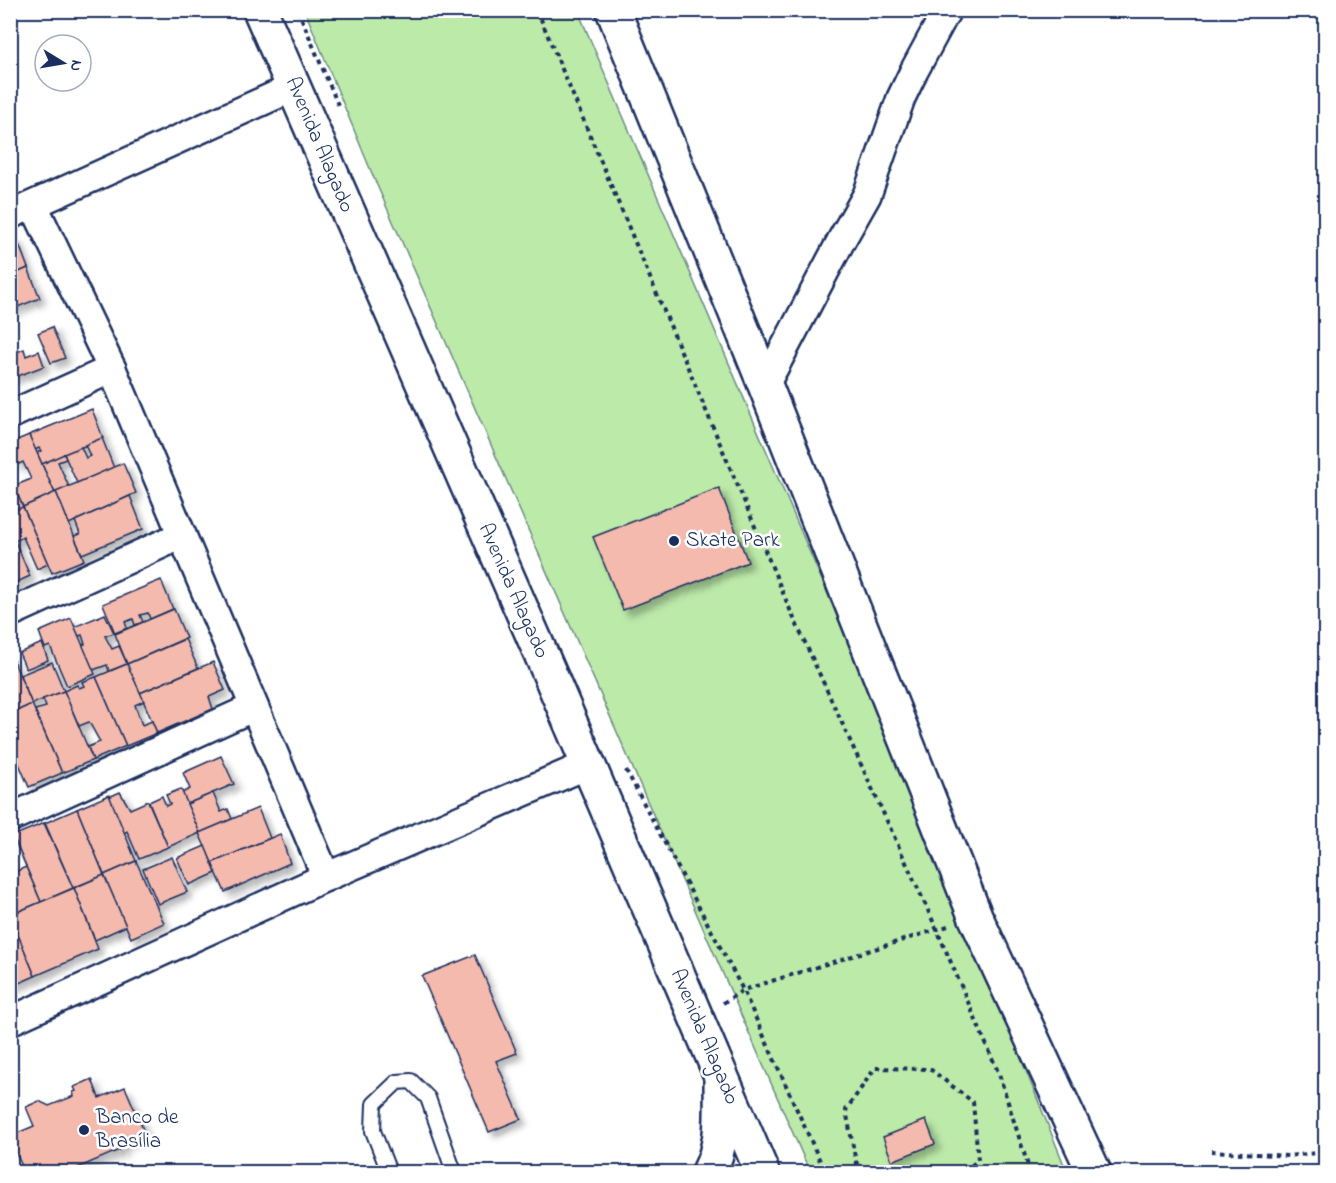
<svg xmlns="http://www.w3.org/2000/svg" width="1336" height="1183" font-family="'Indie Flower',sans-serif">
<style>
.green{fill:#bceaa9;stroke:#6c8c84;stroke-width:1.5}
.building{fill:#f4baad;stroke:#1b2f5e;stroke-width:1.5;filter:url(#shadow)}
.lines{fill:none;stroke-linecap:round;stroke-linejoin:round}
.service-casing{stroke:#1b2f5e;stroke-width:18}
.minor-casing{stroke:#1b2f5e;stroke-width:32}
.tertiary-casing{stroke:#1b2f5e;stroke-width:38}
.secondary-casing{stroke:#1b2f5e;stroke-width:38}
.path{stroke:#1b2f5e;stroke-width:4;stroke-dasharray:4.5 4.5;stroke-linecap:butt}
.service{stroke:#fff;stroke-width:14}
.minor{stroke:#fff;stroke-width:27}
.tertiary{stroke:#fff;stroke-width:33}
.secondary{stroke:#fff;stroke-width:33}
.poi-dot{fill:#1b2f5e;stroke:#fff;stroke-width:2}
.labels{text-anchor:middle;dominant-baseline:central;stroke-width:5;stroke-linejoin:round;paint-order:stroke}
.street-label{font-size:21px;fill:#1b2f5e;stroke:#fff}
.poi-label{font-size:21px;fill:#1b2f5e;stroke:#fff;text-anchor:start}
</style>
<defs>
<filter id="shadow"><feDropShadow dx="5.5" dy="5.5" stdDeviation="3" flood-color="#0004"/></filter>
</defs>
<rect width="100%" height="100%" fill="#fff"/>
<filter id="ink" filterUnits="userSpaceOnUse"><feTurbulence type="fractalNoise" baseFrequency=".0167" numOctaves="2"/><feDisplacementMap in="SourceGraphic" scale="12" xChannelSelector="R" yChannelSelector="G"/><feConvolveMatrix kernelMatrix="1 2 1 2 8 2 1 2 1" color-interpolation-filters="sRGB"/></filter>
<g filter="url(#ink)">
<polygon class="green" points="305,11 578,11 919,807 1067,1172 810,1172 373,176"/>
<g class="building">
<polygon points="17,239 28,268 10,276 10,241"/>
<polygon points="28,268 40,298 10,310 10,276"/>
<polygon points="52,327 65,358 51,363 38,333"/>
<polygon points="24,349 26,356 39,351 44,366 10,379 10,355"/>
<polygon points="92,409 103,438 42,464 37,453 41,451 39,448 35,450 29,435"/>
<polygon points="29,435 55,493 23,507 14,486 31,479 23,462 17,465 10,451 10,443"/>
<polygon points="102,438 114,468 77,483 64,454 81,447 86,458 90,456 85,445"/>
<polygon points="64,454 66,459 58,462 69,487 55,493 42,464"/>
<polygon points="123,463 136,493 69,524 56,492"/>
<polygon points="10,478 23,507 10,512"/>
<polygon points="719,488 748,562 623,610 593,537"/>
<polygon points="56,492 84,560 52,573 23,507"/>
<polygon points="130,496 143,529 82,554 74,536 80,534 75,521"/>
<polygon points="23,507 48,564 37,569 23,537 15,541 30,576 17,582 10,567 10,512"/>
<polygon points="10,567 18,586 10,589"/>
<polygon points="161,580 173,609 150,619 148,613 140,615 143,622 135,625 133,619 125,622 127,628 115,633 103,604"/>
<polygon points="174,609 186,638 127,664 115,634"/>
<polygon points="105,614 114,633 105,636 112,649 119,646 127,664 109,671 107,665 93,670 82,645 85,644 82,635 79,636 74,627"/>
<polygon points="71,618 95,674 67,686 50,646 45,648 39,632"/>
<polygon points="185,639 198,668 140,693 127,664"/>
<polygon points="42,643 48,660 26,669 19,653"/>
<polygon points="10,653 32,704 10,714"/>
<polygon points="52,662 64,691 32,704 20,675"/>
<polygon points="213,662 225,690 209,697 213,709 157,733 140,693"/>
<polygon points="127,664 144,701 135,705 142,725 152,721 157,733 126,746 96,677"/>
<polygon points="96,677 126,746 93,760 88,747 100,742 89,722 79,726 64,691 77,685 79,688 84,686 82,682"/>
<polygon points="64,691 93,760 62,773 35,710 46,707 43,699"/>
<polygon points="32,704 62,773 29,787 10,743 10,714"/>
<polygon points="221,756 234,784 187,804 182,793 190,789 183,773"/>
<polygon points="181,789 200,833 168,847 149,802 162,796 166,806 170,804 166,795"/>
<polygon points="120,792 130,809 148,801 168,847 139,859 127,831 124,833 109,797"/>
<polygon points="213,793 221,812 228,809 232,819 200,833 187,804"/>
<polygon points="109,795 136,861 104,875 77,809"/>
<polygon points="258,808 270,838 212,863 199,833"/>
<polygon points="77,809 104,875 73,888 45,823"/>
<polygon points="44,823 73,888 41,902 13,836"/>
<polygon points="280,834 290,863 225,892 212,863"/>
<polygon points="205,846 216,873 189,885 177,858"/>
<polygon points="172,857 187,892 158,904 143,869"/>
<polygon points="136,861 164,923 131,938 104,875"/>
<polygon points="26,867 41,902 10,915 10,874"/>
<polygon points="104,875 126,926 95,940 74,888"/>
<polygon points="74,888 98,949 35,976 10,915"/>
<polygon points="10,916 35,976 10,987"/>
<polygon points="475,955 517,1053 496,1061 521,1119 489,1132 422,976"/>
<polygon points="92,1079 99,1098 125,1087 145,1134 120,1146 122,1149 68,1172 25,1172 10,1141 10,1136 34,1126 26,1107 39,1101 49,1106 74,1096 73,1092 76,1091 74,1087"/>
<polygon points="926,1120 935,1144 892,1161 883,1137"/>
</g>
<g class="lines">
<g class="service-casing">
<polyline id="service" points="389,1172 373,1131 374,1104 397,1082 411,1081 428,1098 454,1172"/>
</g>
<g class="minor-casing">
<g id="minor">
<polyline points="34,206 112,369 326,877"/>
<polyline points="10,215 294,87"/>
<polyline points="765,385 842,239 867,195 901,98 914,71 947,10"/>
<polyline points="10,415 112,369"/>
<polyline points="10,613 182,535"/>
<polyline points="10,818 254,707"/>
<polyline points="10,1021 326,877 587,765"/>
</g>
</g>
<g class="tertiary-casing">
<path id="tertiary" d="M709 1172C724 1144 721 1111 721 1079"/>
</g>
<g class="secondary-casing">
<g id="secondary">
<polyline points="260,10 548,670 762,1172"/>
<polyline points="613,10 765,385 976,918 1094,1172"/>
</g>
</g>
<g class="path">
<polyline points="298,10 338,105"/>
<polyline points="537,10 791,612 937,930 999,1074 1030,1172"/>
<polyline points="626,770 743,990 825,1172"/>
<polyline points="723,1003 743,990 948,926"/>
<polyline points="1211,1151 1288,1156 1326,1152"/>
<polyline points="863,1172 856,1162 846,1110 875,1068 930,1069 973,1102 978,1160 964,1172"/>
</g>
<use href="#service" class="service"/>
<use href="#minor" class="minor"/>
<use href="#tertiary" class="tertiary"/>
<use href="#secondary" class="secondary"/>
</g>
</g>
<g class="poi-dot">
<circle cx="674" cy="541" r="6"/>
<circle cx="84" cy="1130" r="6"/>
</g>
<g class="labels">
<g class="street-label">
<text transform="translate(319 145) rotate(67)">Avenida Alagado</text>
<text transform="translate(513 591) rotate(66)">Avenida Alagado</text>
<text transform="translate(704 1037) rotate(67)">Avenida Alagado</text>
</g>
<g class="poi-label">
<text x="686" y="541">Skate Park</text>
<text x="96" y="1118">Banco de<tspan x="96" dy="24">Brasília</tspan></text>
</g>
</g>
<rect width="1336" height="1183" fill="none" stroke="#fff" stroke-width="36"/>
<rect x="18" y="18" width="1300" height="1147" fill="none" stroke="#1b2f5e" stroke-width="2" filter="url(#ink)"/>
<g transform="translate(63 63) rotate(101)"><circle r="28" fill="#ffffff" stroke="#a4acbf" stroke-width="1.5"/>
<path d="M0-4.5L10 22L0 15L-10 22Z" fill="#1b2f5e"/>
<text y="-9" font-size="16" font-weight="bold" text-anchor="middle" fill="#1b2f5e">N</text>
</g>
</svg>
